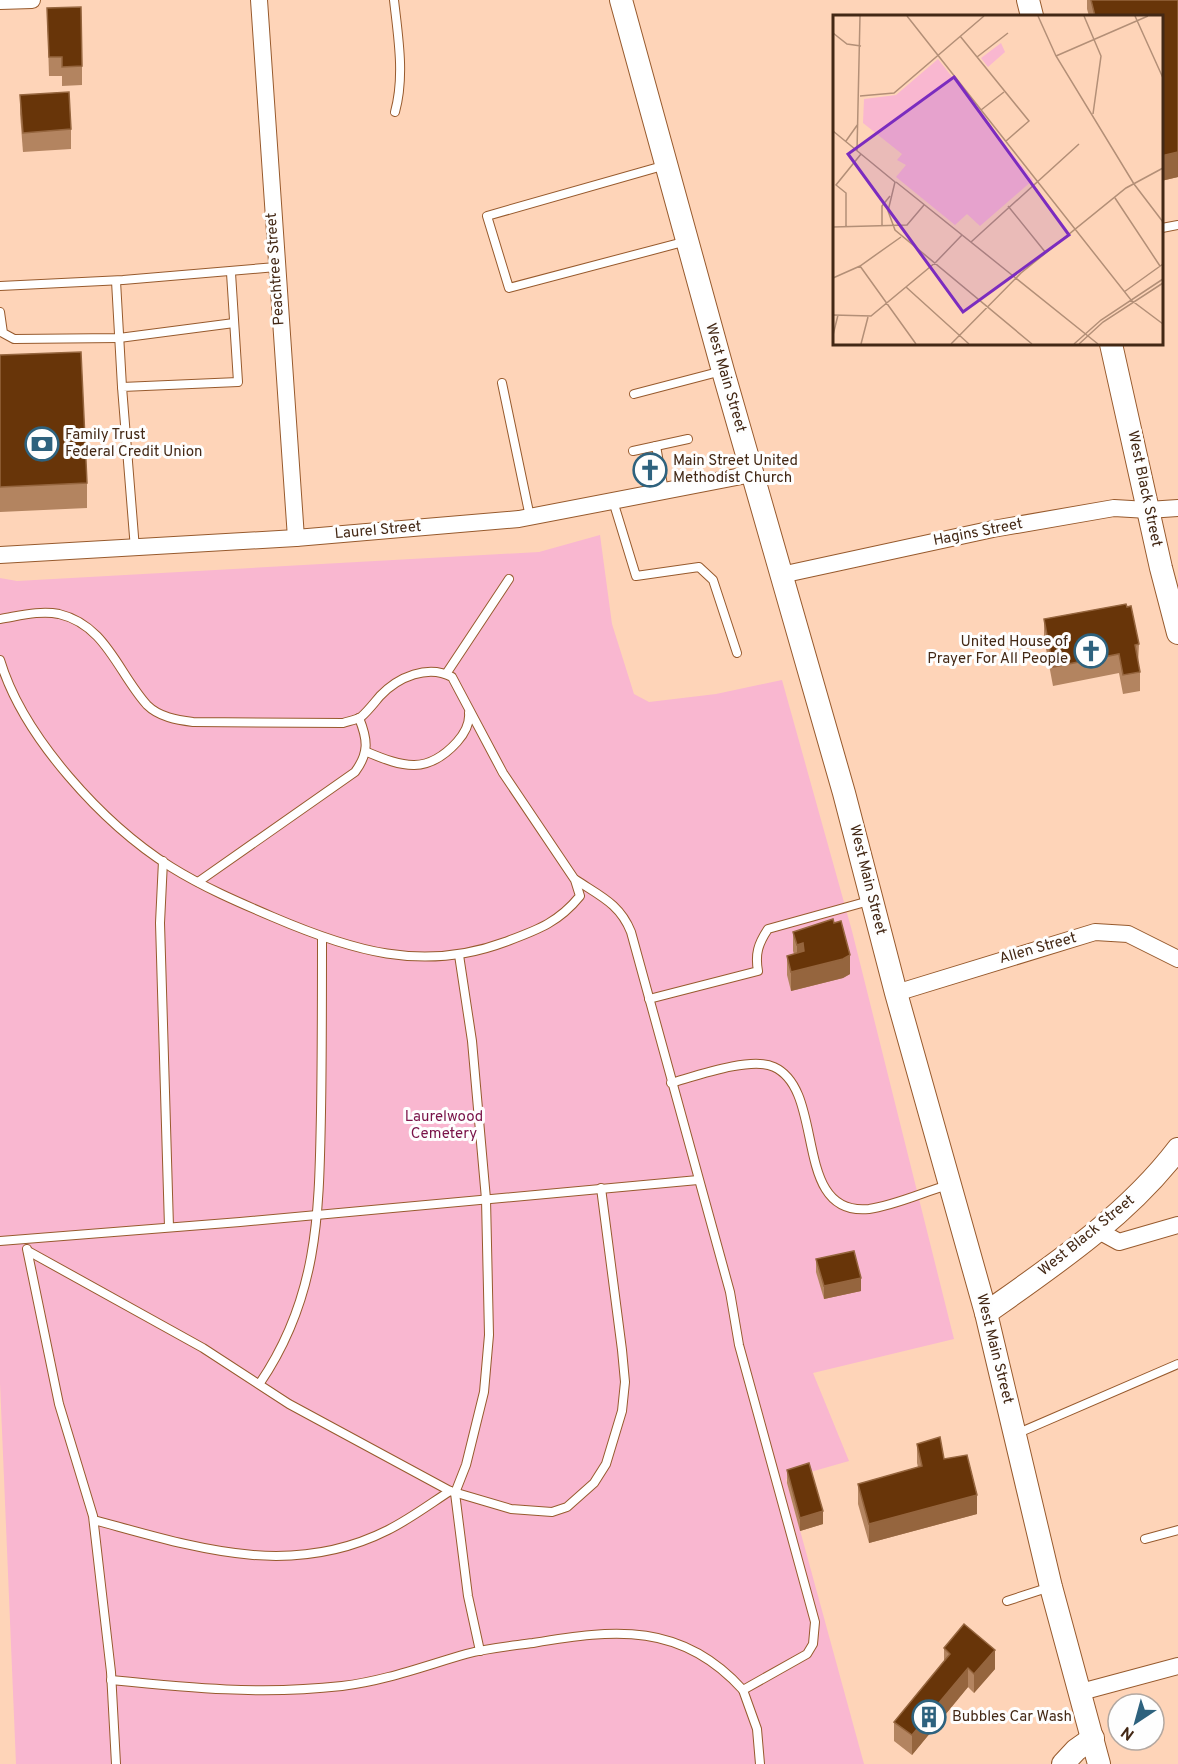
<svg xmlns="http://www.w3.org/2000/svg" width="1178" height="1764" font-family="Overpass,sans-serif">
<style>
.green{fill:#f9b7d0}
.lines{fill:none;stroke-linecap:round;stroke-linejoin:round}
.lane-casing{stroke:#975a2d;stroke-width:10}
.street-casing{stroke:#975a2d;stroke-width:18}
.secondary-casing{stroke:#975a2d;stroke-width:24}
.lane{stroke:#fff;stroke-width:8}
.street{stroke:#fff;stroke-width:16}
.secondary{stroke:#fff;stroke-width:22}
.wall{fill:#b38460}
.shaded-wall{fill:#95653e}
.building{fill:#683509;stroke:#95653e;stroke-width:1.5}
.labels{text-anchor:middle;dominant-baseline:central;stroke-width:6;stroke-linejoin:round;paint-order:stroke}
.street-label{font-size:15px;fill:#432815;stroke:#fefefe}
.poi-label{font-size:15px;fill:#432815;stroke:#fefefe;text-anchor:start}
.park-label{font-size:15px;fill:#791248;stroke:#fefefe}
.inset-road{fill:none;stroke:#b38f77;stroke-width:1.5}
.view{fill:#7b2cbf;fill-opacity:0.15;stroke:#7b2cbf;stroke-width:3}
.inset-edge{fill:none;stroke:#432815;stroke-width:3}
</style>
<rect width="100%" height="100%" fill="#fed4b8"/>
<polygon class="green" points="600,535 612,624 634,694 649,702 716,694 782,680 852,931 954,1339 813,1373 849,1461 786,1479 864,1764 16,1764 0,1383 0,578 17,581 539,552"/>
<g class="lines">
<g class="lane-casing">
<g id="lane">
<path d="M394 0C398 36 405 76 395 112"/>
<polyline points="666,165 487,216 509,288 687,241"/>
<polyline points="1162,228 1178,225"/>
<polyline points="116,281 122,387"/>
<polyline points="0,286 123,280 276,267"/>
<polyline points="0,312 3,333 14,339 119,338 234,323"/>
<polyline points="502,383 530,517"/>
<polyline points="634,394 722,371"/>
<polyline points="656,446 688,439"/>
<polyline points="633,451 656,446 664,491"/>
<polyline points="613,501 636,576 699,567 713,580 737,653"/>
<polyline points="135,549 122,387 238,382 231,273"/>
<path d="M0 619C19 616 40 610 59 614 106 625 118 673 147 705 159 717 177 720 193 722L343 723C349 721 356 720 361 717 368 711 374 703 380 696 398 677 428 664 452 677L503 773 575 880 580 896C558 923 537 930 505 942 422 973 350 950 273 917 238 902 203 887 171 867 103 824 23 737 0 660"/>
<polyline points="446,674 509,579"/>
<path d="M367 752C403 767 427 775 457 742 464 734 470 724 469 713"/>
<polyline points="163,861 160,923 169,1227"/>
<path d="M576 880C600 896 620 904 631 932L730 1292 739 1345 815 1622 813 1644 807 1654 743 1690 757 1729 760 1764"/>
<path d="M198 882 355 772C369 753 368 740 359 718"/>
<polyline points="459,955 472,1041 486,1199 489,1335 484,1392 466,1465 455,1493 468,1596 480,1651"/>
<path d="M649 999 758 971C755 954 758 944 768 929L869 901"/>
<path d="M671 1083C696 1076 751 1056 774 1067 827 1091 791 1217 869 1209 893 1206 924 1192 948 1185"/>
<polyline points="0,1241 240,1222 698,1180"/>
<polyline points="27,1249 59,1404 93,1516 111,1672 116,1764"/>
<polyline points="28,1251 203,1348 289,1404 450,1491 511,1509 552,1512 567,1507 594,1483 606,1464 622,1411 625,1382 622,1350 601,1188"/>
<path d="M260 1383C319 1296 319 1212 321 1112 322 1054 322 996 322 938"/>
<polyline points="1016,1434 1178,1364"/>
<path d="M94 1520C194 1547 289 1580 388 1530 410 1519 430 1504 450 1491"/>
<polyline points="1145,1539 1178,1530"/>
<polyline points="1007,1601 1050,1587"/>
<path d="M111 1680C191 1688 261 1695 342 1686 385 1681 424 1666 466 1654 487 1648 511 1646 533 1643 615 1629 682 1622 743 1690"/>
</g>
</g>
<g class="street-casing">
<g id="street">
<polyline points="259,0 296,538"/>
<polyline points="0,1 32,0"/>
<polyline points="0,555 296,538 519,519 752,474"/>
<polyline points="781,575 993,529 1114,508 1148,510 1178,508"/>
<polyline points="896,993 1095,932 1128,934 1178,959"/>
<polyline points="1097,1230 1119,1242 1178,1225"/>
<polyline points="1081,1692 1178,1666"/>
</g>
</g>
<g class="secondary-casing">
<g id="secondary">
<polyline points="621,0 723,371 844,793 896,993 986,1313 1051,1587 1099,1764"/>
<polyline points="1028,0 1032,16"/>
<polyline points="1111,344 1161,568 1178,633"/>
<path d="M986 1313C1054 1265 1127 1216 1178 1149"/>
<polyline points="1063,1764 1076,1750 1093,1738"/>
</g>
</g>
<use href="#lane" class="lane"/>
<use href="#street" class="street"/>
<use href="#secondary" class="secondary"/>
</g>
<g class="wall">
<polygon points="1087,0 1178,0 1178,177 1161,181 1161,16 1089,16 1087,9"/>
<polygon points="47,8 82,66 82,85 62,86 62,76 49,76"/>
<polygon points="20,95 71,129 71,149 23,152 20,114"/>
<polygon points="0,355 87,483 87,508 0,512"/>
<polygon points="1044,619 1139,644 1138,664 1140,672 1140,691 1123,694 1119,673 1053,686 1044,638"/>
<polygon points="793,932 850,974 843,978 791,991 787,975 787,956 794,954 793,951"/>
<polygon points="816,1259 861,1291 824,1299 816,1272"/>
<polygon points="917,1444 944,1459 977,1514 869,1543 858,1504 858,1484 918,1467 917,1463"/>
<polygon points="787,1470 823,1524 800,1531 787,1483"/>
<polygon points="944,1648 995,1669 974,1693 968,1687 912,1755 894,1741 894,1722 944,1663"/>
</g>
<g class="shaded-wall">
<polygon points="1178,152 1178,177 1161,181 1161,156"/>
<polygon points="803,943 803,963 797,965 797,945"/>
<polygon points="850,955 850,974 843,978 791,991 791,972"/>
<polygon points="861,1278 861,1291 824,1299 824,1286"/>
<polygon points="977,1495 977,1514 869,1543 869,1524"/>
<polygon points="823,1511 823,1524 800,1531 800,1518"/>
<polygon points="995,1650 995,1669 974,1693 974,1674"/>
<polygon points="968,1668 968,1687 912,1755 912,1735"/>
</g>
<g class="building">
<polygon points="1091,0 1178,0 1178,152 1161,156 1161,16 1095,16"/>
<polygon points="81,7 82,66 62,67 62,57 49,57 47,8"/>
<polygon points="69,92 71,129 23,133 20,95"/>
<polygon points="81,352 87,483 0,487 0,355"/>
<polygon points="1126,604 1127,607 1131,606 1139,644 1135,645 1140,672 1123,675 1119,654 1053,667 1044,619"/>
<polygon points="833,919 834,923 841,921 850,955 843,959 791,972 787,956 804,951 803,943 797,945 793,932"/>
<polygon points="854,1251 861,1278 824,1286 816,1259"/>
<polygon points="940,1437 944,1459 967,1455 977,1495 869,1524 858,1484 922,1466 917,1444"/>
<polygon points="809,1463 823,1511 800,1518 787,1470"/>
<polygon points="964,1624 995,1650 974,1674 968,1668 912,1735 894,1722 950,1654 944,1648"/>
</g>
<defs>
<g id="bank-ring" transform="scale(1.725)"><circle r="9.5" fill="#fefefe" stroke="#2e627e" stroke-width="1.5"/><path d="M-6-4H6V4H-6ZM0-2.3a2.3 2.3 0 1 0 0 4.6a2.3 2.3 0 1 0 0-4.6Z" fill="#2e627e"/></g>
<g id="church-ring" transform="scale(1.725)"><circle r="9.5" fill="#fefefe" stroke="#2e627e" stroke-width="1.5"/><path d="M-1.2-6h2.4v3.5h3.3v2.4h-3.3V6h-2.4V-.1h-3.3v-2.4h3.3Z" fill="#2e627e"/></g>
<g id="building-ring" transform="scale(1.725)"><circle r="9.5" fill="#fefefe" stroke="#2e627e" stroke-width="1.5"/><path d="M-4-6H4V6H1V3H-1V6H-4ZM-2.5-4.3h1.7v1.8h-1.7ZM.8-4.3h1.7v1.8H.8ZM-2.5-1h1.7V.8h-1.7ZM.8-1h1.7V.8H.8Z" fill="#2e627e"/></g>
</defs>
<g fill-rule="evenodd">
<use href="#bank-ring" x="42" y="444"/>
<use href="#church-ring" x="650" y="470"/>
<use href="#church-ring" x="1091" y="651"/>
<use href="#building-ring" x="929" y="1717"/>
</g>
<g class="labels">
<g class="street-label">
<text transform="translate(276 269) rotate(-94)">Peachtree Street</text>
<text transform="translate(725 378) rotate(74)">West Main Street</text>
<text transform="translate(1144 489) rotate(78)">West Black Street</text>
<text transform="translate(378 531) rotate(-5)">Laurel Street</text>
<text transform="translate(978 533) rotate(-11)">Hagins Street</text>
<text transform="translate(867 880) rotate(76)">West Main Street</text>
<text transform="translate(1038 949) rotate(-16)">Allen Street</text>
<text transform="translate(1087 1236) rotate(-39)">West Black Street</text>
<text transform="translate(994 1349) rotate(76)">West Main Street</text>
</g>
<g class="poi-label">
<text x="65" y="435">Family Trust<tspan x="65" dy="17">Federal Credit Union</tspan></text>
<text x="673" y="461">Main Street United<tspan x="673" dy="17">Methodist Church</tspan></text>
<text x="1068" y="642" text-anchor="end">United House of<tspan x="1068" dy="17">Prayer For All People</tspan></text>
<text x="952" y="1717">Bubbles Car Wash</text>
</g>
<g class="park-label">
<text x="444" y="1117">Laurelwood<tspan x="444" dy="17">Cemetery</tspan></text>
</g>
</g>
<g transform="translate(833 15)">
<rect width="330" height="330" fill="#fed4b8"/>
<path d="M168 28 172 37 155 52 148 43ZM105 44 200 165 147 211 134 199 122 210 63 162 73 150 64 145 69 139 30 108 31 84 63 80Z" fill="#f9b7d0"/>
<path class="inset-road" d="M74 1 298 285 330 309M205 1 223 41 301 169 330 207M251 1 268 41 260 99M302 1 330 63M0 18 14 29 28 31M127 21 196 106 173 126M223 41 315 1M144 42 175 18M27 81 61 78 151 1M148 95 171 77M0 116 62 167 55 196 62 215 199 329M13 126 25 109M24 136 27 1M63 167 265 329M282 183 327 251M175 191 213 238M49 211V191L57 181M0 212 74 210 91 190M13 212V178L3 170 28 139M138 227 246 129M27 251 83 329M0 263 27 251 68 222M73 272 136 329M291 277 330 249M0 300 38 301 103 247 129 220M0 320 5 300M28 329 35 302M118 329 188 258 293 173 330 153M241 329 268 305 330 264M246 329 270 307 330 268"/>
<path class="view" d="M121 62 236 220 130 297 15 139Z"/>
<rect width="330" height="330" class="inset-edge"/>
</g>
<g transform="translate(1136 1722) rotate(216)"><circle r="28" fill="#fefefe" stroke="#b3a8a1" stroke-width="1.5"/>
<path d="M0-4.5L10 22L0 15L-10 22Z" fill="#2e627e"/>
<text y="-9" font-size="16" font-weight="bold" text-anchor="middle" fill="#432815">N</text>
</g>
</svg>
